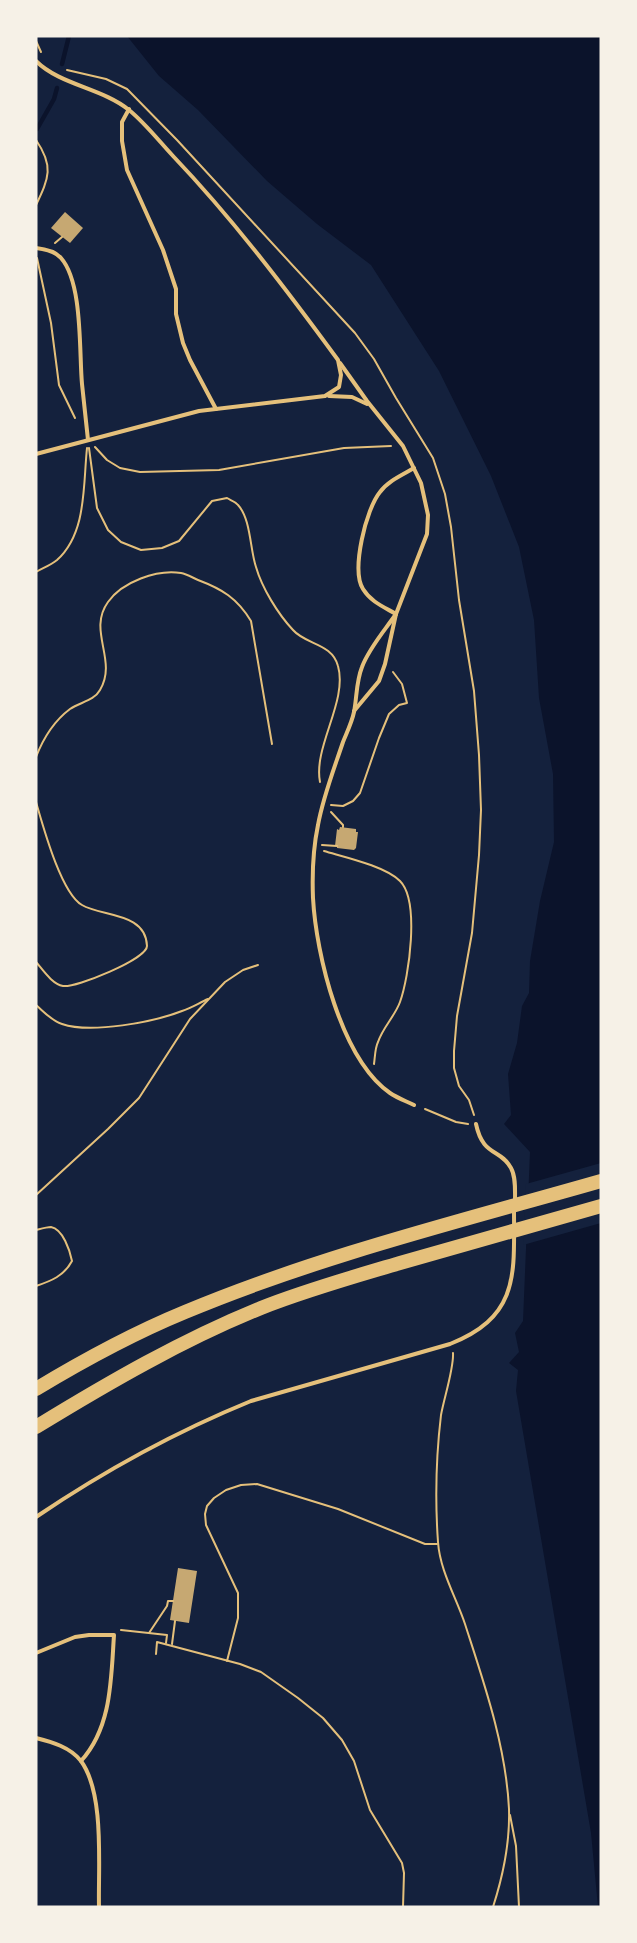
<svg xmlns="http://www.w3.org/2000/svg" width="637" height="1943" font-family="'PT Sans',sans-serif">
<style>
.water{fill:#0b132b}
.pier{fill:#14213d}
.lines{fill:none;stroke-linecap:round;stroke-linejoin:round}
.stream{stroke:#0b132b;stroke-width:4.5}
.building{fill:#c6a872}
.path{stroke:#e5c07b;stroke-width:2}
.service{stroke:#e5c07b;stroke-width:4}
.motorway{stroke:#e5c07b;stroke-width:14}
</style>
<rect width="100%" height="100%" fill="#14213d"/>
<polygon class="water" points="127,36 601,36 601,1907 598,1907 591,1833 516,1391 518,1370 509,1363 519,1352 515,1333 523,1321 530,1152 504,1124 511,1115 508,1074 517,1043 522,1006 529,993 530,961 540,901 554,842 553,774 539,698 534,620 519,547 491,476 439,371 371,265 317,224 267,181 198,110 159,76"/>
<polygon class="pier" points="601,1163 601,1223 523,1245 526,1184"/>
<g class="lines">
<g class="stream">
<polyline points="62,64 69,36"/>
<polyline points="37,129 54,99 57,88"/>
</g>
</g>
<g class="building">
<polygon points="65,212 83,228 70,243 51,228"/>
<polygon points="340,827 356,829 356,832 358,832 356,848 354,850 337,848 337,846 335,846 337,829 339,830"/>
<polygon points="178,1568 197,1571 189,1623 170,1620"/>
</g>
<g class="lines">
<g class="path">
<polyline points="36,41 41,52"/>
<polyline points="67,70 106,79 127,89 177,140 355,333 374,359 396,398 433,458 445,494 451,527 459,600 474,691 479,755 481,810 479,855 472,933 457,1016 454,1051 454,1068 459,1086 469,1100 474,1115"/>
<path d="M36 140C54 166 49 178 36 205"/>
<polyline points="55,243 62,237"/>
<polyline points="37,258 51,323 59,385 75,418"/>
<polyline points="95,447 107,460 120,468 140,472 219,470 344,448 391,446"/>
<path d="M89 448 97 508 108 530 121 542 141 550 162 548 179 541 212 501 227 498C230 500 236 502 238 505 251 519 250 550 256 567 262 588 278 614 293 630 306 645 332 643 338 666 348 701 313 747 320 782"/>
<path d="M36 572C43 568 51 565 57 560 87 533 83 485 87 448"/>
<path d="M36 757C43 739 54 721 70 709 80 702 94 701 100 690 118 660 87 631 108 602 122 582 157 569 181 573 187 574 193 578 198 580 222 589 237 598 251 621L272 744"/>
<path d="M36 802C43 826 61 893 82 905 102 917 146 912 147 946 147 959 76 988 63 986 52 984 43 970 36 962"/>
<polyline points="331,805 343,806 353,801 360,793 379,738 389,714 399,705 407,703 402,684 393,672"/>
<polyline points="331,812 343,825 343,827"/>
<polyline points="322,845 337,846"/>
<path d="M324 851C344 857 385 866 400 881 420 901 409 977 400 1002 395 1016 383 1027 378 1042 375 1048 375 1057 374 1064"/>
<path d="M36 1005C44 1012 52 1021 62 1024 91 1034 154 1022 182 1011 191 1008 199 1003 208 999"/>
<polyline points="425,1109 456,1122 468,1124"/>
<polyline points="36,1195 108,1129 139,1098 190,1019 225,982 243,970 258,965"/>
<path d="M36 1230C40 1229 47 1227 51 1227 63 1229 70 1251 72 1261 64 1276 51 1281 36 1286"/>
<path d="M453 1353C454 1368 444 1398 441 1415 436 1457 435 1500 438 1542 440 1571 456 1597 465 1624 484 1683 506 1746 509 1809 510 1841 503 1876 493 1907"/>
<polyline points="121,1630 167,1635 166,1643"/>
<polyline points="149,1633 167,1606 168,1601 173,1601"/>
<polyline points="172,1644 175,1621"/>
<polyline points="156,1654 157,1642 240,1664 261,1672 298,1698 323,1718 342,1740 354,1761 370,1810 402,1863 404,1873 403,1907"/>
<polyline points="227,1661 238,1618 238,1593 206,1525 205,1514 207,1506 214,1498 226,1490 241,1485 257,1484 338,1509 425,1544 437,1544"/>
<polyline points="510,1815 516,1846 519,1907"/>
</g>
<g class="service">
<path d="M36 61C60 85 102 88 129 110 145 123 159 141 173 156 233 219 286 289 338 360L341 375 339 387 325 396 199 411 36 454"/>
<polyline points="129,109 122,122 122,141 127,170 163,250 176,289 176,314 183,343 190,360 216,409"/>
<path d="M36 248C45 249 55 251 61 258 83 283 79 352 82 384 84 403 86 421 88 440"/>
<polyline points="340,363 367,401 403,446 421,483 428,515 427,534 396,614 385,664 379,681 354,711"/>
<polyline points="329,396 352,397 367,404"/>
<path d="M396 614C385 630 369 648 362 667 356 682 357 697 354 712 352 722 347 732 343 742 334 769 323 797 318 825 313 849 312 873 313 898 316 954 341 1059 390 1093 397 1098 406 1101 414 1105"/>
<path d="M396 614C384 607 371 602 363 589 351 570 366 509 380 492 388 481 402 475 414 468"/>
<path d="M476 1124C483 1157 500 1148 511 1168 516 1177 515 1190 515 1201"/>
<path d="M36 1517C104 1471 175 1432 251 1401L450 1344C520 1316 514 1274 514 1209"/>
<path d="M36 1653 75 1637 89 1635H114C111 1678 112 1727 81 1761"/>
<path d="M36 1738C52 1742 70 1747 81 1761 105 1794 98 1867 99 1907"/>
</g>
<g class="motorway">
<path d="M36 1389C84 1360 134 1333 185 1312 319 1256 461 1221 601 1181"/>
<path d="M36 1427C108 1383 182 1340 261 1308 306 1290 353 1277 400 1263 467 1244 534 1225 601 1206"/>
</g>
</g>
<rect width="637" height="1943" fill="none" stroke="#f6f1e7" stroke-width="75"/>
</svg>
